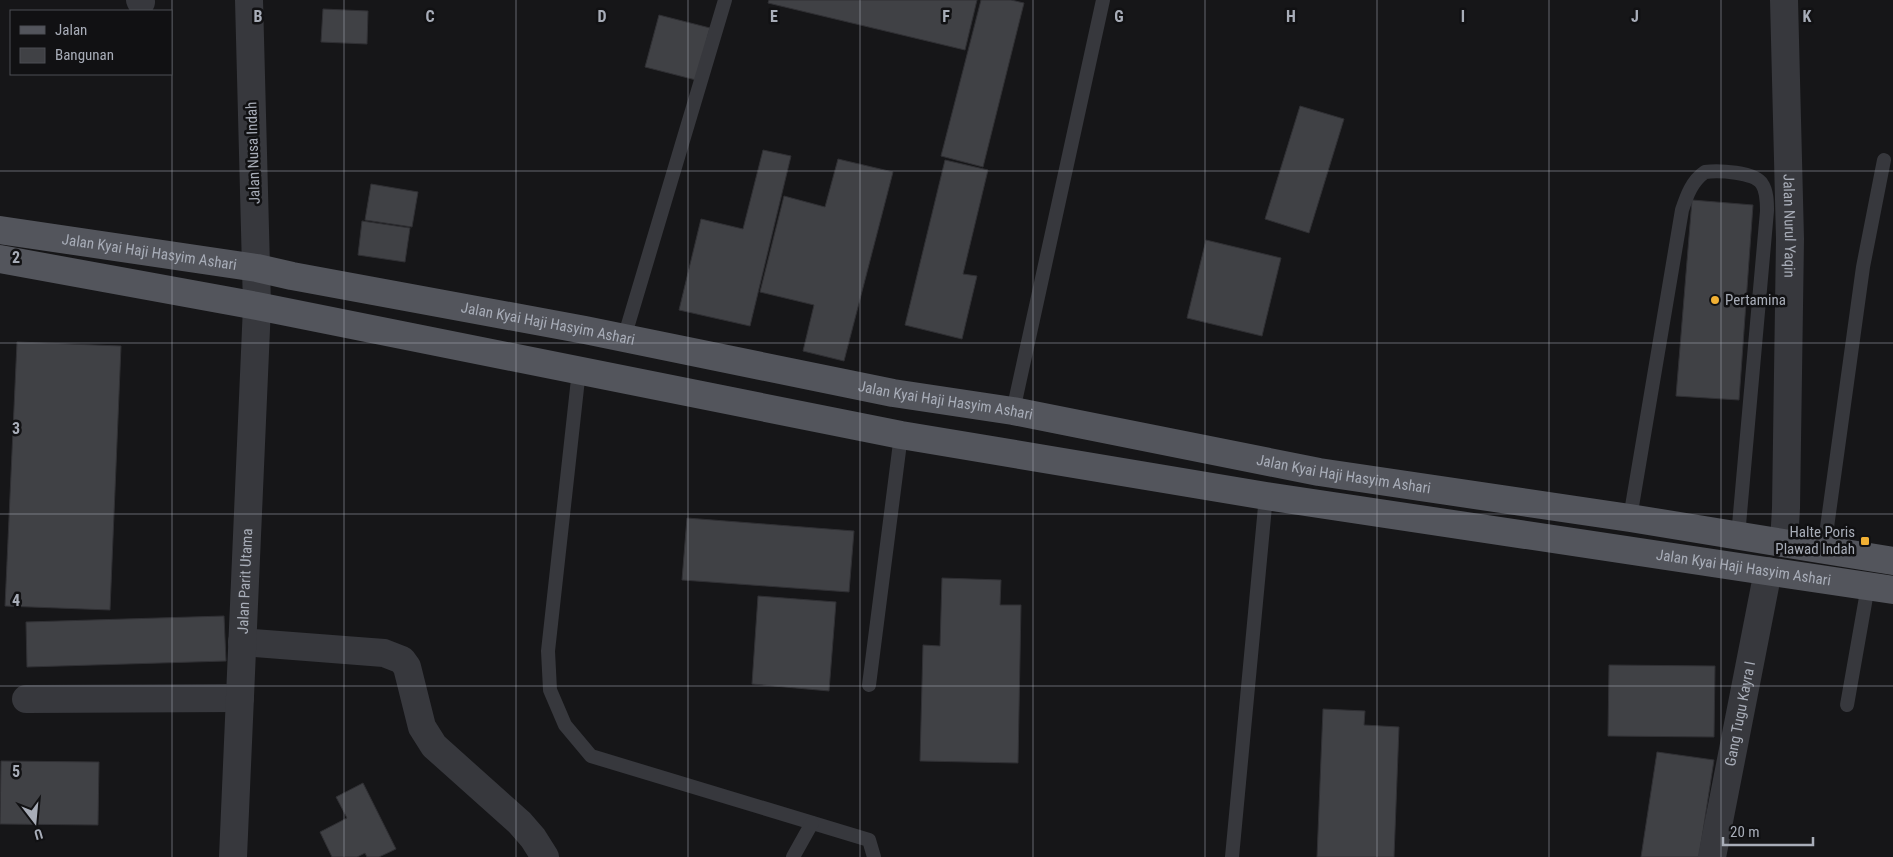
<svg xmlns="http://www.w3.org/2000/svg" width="1893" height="857" font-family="'Roboto Condensed',sans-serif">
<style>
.building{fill:#404145;stroke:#303034}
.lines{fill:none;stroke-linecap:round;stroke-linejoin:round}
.service{stroke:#37383d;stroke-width:14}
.minor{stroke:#37383d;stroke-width:28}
.primary{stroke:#53555c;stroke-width:28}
.grid{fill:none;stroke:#a8adb8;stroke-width:1;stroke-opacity:0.55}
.poi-dot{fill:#f2b134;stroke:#111113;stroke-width:2}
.labels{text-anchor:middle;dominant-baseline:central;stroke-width:5;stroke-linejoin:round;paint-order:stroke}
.street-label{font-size:15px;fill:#a8adb8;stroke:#111113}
.poi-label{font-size:15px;fill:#a8adb8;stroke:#111113;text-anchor:start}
.grid-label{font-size:16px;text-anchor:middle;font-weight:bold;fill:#a8adb8;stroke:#111113;stroke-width:5;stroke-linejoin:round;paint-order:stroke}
</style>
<rect width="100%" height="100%" fill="#161618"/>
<g class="building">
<polygon points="769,0 977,0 965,50 768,3"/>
<polygon points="981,0 1011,0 1024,3 983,167 941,156"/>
<polygon points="323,9 368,11 367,44 321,42"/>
<polygon points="659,15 710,28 696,80 645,67"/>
<polygon points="1300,106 1344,119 1309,233 1265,219"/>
<polygon points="763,150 791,156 750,326 679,310 701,219 743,229"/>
<polygon points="838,159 893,172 844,361 803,351 814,305 760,292 784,196 825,207"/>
<polygon points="945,160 988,170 963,274 977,276 962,339 905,325"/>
<polygon points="371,184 418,192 412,227 365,220"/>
<polygon points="1692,200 1753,205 1739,400 1676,396"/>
<polygon points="362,221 410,228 405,262 358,255"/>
<polygon points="1206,240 1281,258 1262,336 1187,318"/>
<polygon points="17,342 121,346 110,610 5,606"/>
<polygon points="687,518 854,531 849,592 682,580"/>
<polygon points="942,578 1001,580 1000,605 1021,605 1018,763 920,761 923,645 940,646"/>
<polygon points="758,596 836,602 829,691 752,684"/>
<polygon points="224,616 226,661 27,667 26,622"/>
<polygon points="1609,665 1715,666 1714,737 1608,736"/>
<polygon points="1323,709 1365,711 1364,725 1399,727 1394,857 1317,857"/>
<polygon points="1657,752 1714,760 1699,857 1641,857"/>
<polygon points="1,761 99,762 98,825 0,824"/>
<polygon points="363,783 396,849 379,857 367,857 365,853 357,857 332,857 320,832 347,818 336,797"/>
</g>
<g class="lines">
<g class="service">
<polyline points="624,338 725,0"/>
<polyline points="579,370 548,651 550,690 565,725 591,756 869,840 874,857"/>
<polyline points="1013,411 1103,0"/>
<path d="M1630 518 1682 210C1687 195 1692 181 1705 172 1718 170 1755 172 1762 184 1767 191 1767 203 1767 211L1738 536"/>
<polyline points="1824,549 1863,267 1884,160"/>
<polyline points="869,685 901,435"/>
<polyline points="1847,705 1868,586"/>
<polyline points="793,857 812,823"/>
<polyline points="1232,857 1266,496"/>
</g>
<g class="minor">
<polyline points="140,0 141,2"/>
<path id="s1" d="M1784 0 1790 239 1786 508 1784 543"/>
<polyline points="242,642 384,653 402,660 407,667 422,727 434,746 520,823 533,838 545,857"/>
<polyline points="26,699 240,698"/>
<path id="s2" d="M233 857 257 306 249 0"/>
<path id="s3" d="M1712 857 1768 571"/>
</g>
<g class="primary">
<path id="s4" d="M0 230 257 268 292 276 585 330 893 393 1013 411 1319 472 1630 518 1893 561"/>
<path id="s5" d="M0 259 257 306 901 435 1266 496 1893 590"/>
</g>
</g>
<path class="grid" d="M172 0V857M344 0V857M516 0V857M688 0V857M860 0V857M1033 0V857M1205 0V857M1377 0V857M1549 0V857M1721 0V857M0 171H1893M0 343H1893M0 514H1893M0 686H1893"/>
<g class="poi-dot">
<circle cx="1715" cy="300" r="5"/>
<rect x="1860" y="536" width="10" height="10" rx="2.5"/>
</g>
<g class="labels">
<g class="street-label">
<text transform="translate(253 153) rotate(-92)">Jalan Nusa Indah</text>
<text stroke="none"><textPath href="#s1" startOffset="226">Jalan Nurul Yaqin</textPath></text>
<text stroke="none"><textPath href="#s4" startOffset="151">Jalan Kyai Haji Hasyim Ashari</textPath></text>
<text stroke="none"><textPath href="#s4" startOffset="556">Jalan Kyai Haji Hasyim Ashari</textPath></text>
<text stroke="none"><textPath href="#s4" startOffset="961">Jalan Kyai Haji Hasyim Ashari</textPath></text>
<text stroke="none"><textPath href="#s4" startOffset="1366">Jalan Kyai Haji Hasyim Ashari</textPath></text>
<text stroke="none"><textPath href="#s5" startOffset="1771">Jalan Kyai Haji Hasyim Ashari</textPath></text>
<text stroke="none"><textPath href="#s2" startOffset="276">Jalan Parit Utama</textPath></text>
<text stroke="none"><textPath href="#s3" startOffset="146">Gang Tugu Kayra I</textPath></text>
</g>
<g class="poi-label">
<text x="1725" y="300">Pertamina</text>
<text x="1855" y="532" text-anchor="end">Halte Poris<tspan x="1855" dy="17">Plawad Indah</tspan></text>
</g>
</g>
<g class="grid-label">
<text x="258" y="22">B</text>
<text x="430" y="22">C</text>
<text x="602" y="22">D</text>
<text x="774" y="22">E</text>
<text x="946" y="22">F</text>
<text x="1119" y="22">G</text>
<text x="1291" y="22">H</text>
<text x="1463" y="22">I</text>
<text x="1635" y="22">J</text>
<text x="1807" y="22">K</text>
<text x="16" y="263">2</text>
<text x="16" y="434">3</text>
<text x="16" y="606">4</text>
<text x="16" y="777">5</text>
</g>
<rect x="10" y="10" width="162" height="65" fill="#111113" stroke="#4d4f55"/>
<rect x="20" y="26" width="25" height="8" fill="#53555c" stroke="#4d4f55"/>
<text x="55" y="35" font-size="15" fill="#a8adb8">Jalan</text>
<rect x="20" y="48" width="25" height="15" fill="#404145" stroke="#4d4f55"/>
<text x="55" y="60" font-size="15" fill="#a8adb8">Bangunan</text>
<g transform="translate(35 822) rotate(164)" stroke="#111113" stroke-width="4" paint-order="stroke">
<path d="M0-4L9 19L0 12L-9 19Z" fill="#a8adb8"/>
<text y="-8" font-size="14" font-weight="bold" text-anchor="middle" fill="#a8adb8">U</text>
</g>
<path d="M1723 837v8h90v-8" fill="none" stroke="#a8adb8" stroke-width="2.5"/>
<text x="1730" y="837" font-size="15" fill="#a8adb8" stroke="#111113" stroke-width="4" paint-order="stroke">20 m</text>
</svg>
